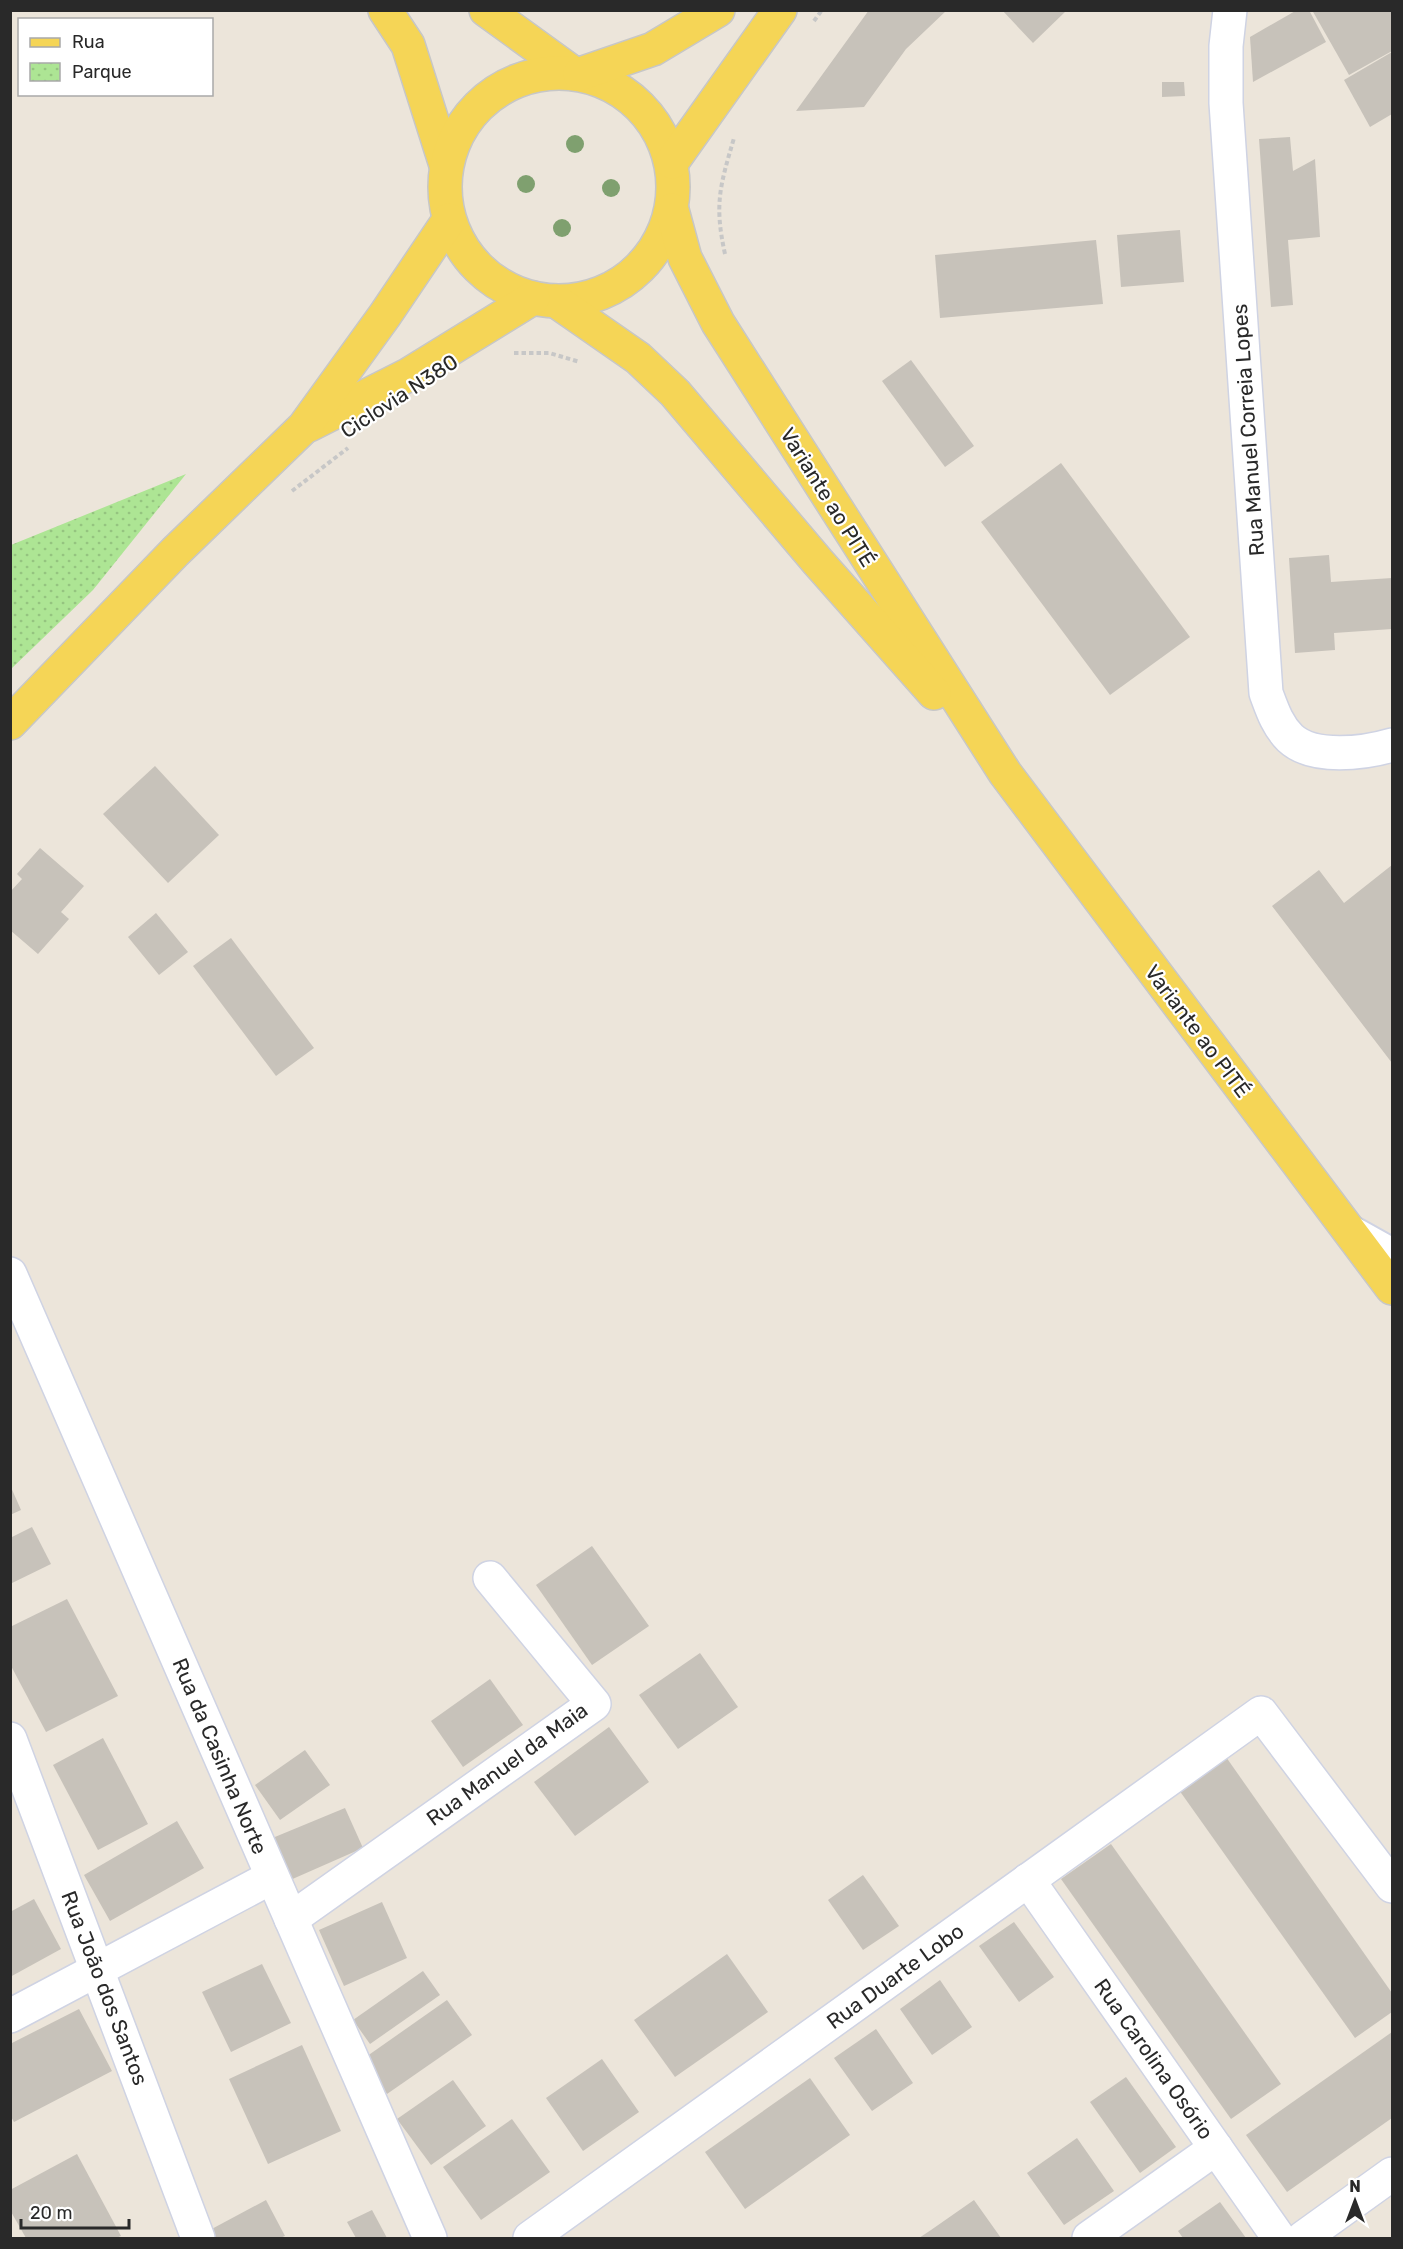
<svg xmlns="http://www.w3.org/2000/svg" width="1403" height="2249" font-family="Rubik,sans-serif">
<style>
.park{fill:url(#park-dots)}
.building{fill:#c7c2ba}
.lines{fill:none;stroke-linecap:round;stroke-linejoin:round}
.lane-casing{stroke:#cfd3e3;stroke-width:26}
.street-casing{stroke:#cfd3e3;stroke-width:36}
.primary-casing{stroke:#c7c7c7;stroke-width:36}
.path{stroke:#c7c7c7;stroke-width:4;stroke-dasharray:4.5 3;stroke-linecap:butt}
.lane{stroke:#fff;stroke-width:22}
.street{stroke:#fff;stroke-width:33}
.primary{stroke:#f5d556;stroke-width:33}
.tree{fill:#7fa06f}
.labels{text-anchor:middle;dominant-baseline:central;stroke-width:4.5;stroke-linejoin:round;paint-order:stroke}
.street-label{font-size:21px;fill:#292929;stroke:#fff}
</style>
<defs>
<pattern id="park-dots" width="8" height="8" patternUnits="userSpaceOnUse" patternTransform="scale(1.5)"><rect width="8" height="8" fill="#ade594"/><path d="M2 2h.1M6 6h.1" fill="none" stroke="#95c480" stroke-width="1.8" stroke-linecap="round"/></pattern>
</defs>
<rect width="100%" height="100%" fill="#ece5da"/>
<polygon class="park" points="186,474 93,590 11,669 11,545"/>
<g class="building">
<polygon points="869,10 947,10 906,49 864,107 796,111"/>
<polygon points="1002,10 1067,10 1033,43"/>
<polygon points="1297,10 1309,10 1326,42 1253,82 1250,37"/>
<polygon points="1312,10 1392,10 1392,51 1349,75"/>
<polygon points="1392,52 1392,114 1370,127 1344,80"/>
<polygon points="1162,82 1184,82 1185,96 1162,97"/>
<polygon points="1290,137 1293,171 1315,159 1320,237 1288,240 1293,305 1271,307 1259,139"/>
<polygon points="1180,230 1184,282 1121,287 1117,235"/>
<polygon points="1096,240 1103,304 940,318 935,255"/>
<polygon points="911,360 974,446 945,467 882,381"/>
<polygon points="1061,463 1190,637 1110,695 981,522"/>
<polygon points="1329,555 1331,582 1392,578 1392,629 1334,633 1335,650 1295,653 1289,558"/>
<polygon points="155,766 219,835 168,883 103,814"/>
<polygon points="40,848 84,886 61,912 69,919 38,954 10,930 10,892 22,879 17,874"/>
<polygon points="1392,865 1392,1063 1272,906 1319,870 1344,903"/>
<polygon points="156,913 188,952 159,975 128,937"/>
<polygon points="231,938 314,1048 276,1076 193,966"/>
<polygon points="10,1485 21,1510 10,1515"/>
<polygon points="32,1527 51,1564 10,1584 10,1538"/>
<polygon points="592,1546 649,1626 592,1665 536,1585"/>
<polygon points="67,1599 118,1696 46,1732 10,1664 10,1627"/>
<polygon points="700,1653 738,1707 678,1749 639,1695"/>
<polygon points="490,1679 523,1725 463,1767 431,1721"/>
<polygon points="609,1727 649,1782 575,1836 534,1782"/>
<polygon points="103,1738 148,1824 98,1850 53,1765"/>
<polygon points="305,1750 330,1785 280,1820 255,1785"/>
<polygon points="1226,1757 1392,1993 1392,2012 1355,2038 1179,1790"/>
<polygon points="345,1808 363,1848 288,1881 270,1839"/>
<polygon points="177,1821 204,1868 110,1921 84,1875"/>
<polygon points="1111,1844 1281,2084 1231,2119 1061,1879"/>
<polygon points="863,1875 899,1926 863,1950 828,1900"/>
<polygon points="34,1899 61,1949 10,1977 10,1912"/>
<polygon points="382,1902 407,1958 344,1986 319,1930"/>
<polygon points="1014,1922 1054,1977 1019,2002 979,1946"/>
<polygon points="727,1954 768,2012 675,2077 634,2020"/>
<polygon points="262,1964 291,2023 231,2052 202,1992"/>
<polygon points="423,1971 440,1995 370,2044 353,2020"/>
<polygon points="940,1980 972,2027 932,2055 900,2009"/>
<polygon points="447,2000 472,2035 387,2094 363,2059"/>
<polygon points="79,2009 112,2071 14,2122 10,2115 10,2044"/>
<polygon points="876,2029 913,2083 872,2111 834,2058"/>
<polygon points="1392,2032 1392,2118 1287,2192 1246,2135"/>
<polygon points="302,2045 341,2131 268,2164 229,2079"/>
<polygon points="602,2059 639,2112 583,2151 546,2098"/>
<polygon points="1126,2077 1176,2147 1140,2173 1090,2102"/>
<polygon points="810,2078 850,2135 745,2209 705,2152"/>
<polygon points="453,2080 486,2126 431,2165 397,2119"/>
<polygon points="512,2119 550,2172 481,2220 443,2167"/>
<polygon points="1077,2138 1114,2191 1064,2225 1027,2173"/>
<polygon points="77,2154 121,2236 116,2238 26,2238 10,2210 10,2190"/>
<polygon points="266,2200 285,2236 280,2238 212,2238 208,2231"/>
<polygon points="974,2200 1001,2238 919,2238 931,2230"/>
<polygon points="1220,2202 1246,2238 1183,2238 1178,2231"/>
<polygon points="372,2210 387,2238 356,2238 347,2222"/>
</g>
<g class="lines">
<g class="lane-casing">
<polyline id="lane" points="1349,1225 1392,1249"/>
</g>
<g class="street-casing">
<g id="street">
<path d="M1230 10 1226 46V103L1266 693C1272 709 1277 725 1290 738 1313 760 1365 753 1392 745"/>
<polyline points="10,1274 430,2238"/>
<polyline points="10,1739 198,2238"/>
<polyline points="1028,1880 1279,2238"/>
<polyline points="291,1919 594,1704 490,1578"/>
<polyline points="10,2016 272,1877"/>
<polyline points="530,2238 1261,1713 1392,1886"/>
<polyline points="1089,2238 1216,2148"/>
<polyline points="1303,2238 1392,2174"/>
</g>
</g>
<g class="primary-casing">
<g id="primary">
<polyline points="385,10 408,45 446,165"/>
<polyline points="486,10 573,73"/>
<circle cx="559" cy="187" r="114"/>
<polyline points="580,74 653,49 718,10"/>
<polyline points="672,162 780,10"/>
<polyline points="672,210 685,258 718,323 1005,773 1392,1288"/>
<polyline points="556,301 638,358 675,393 818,562 934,693"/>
<polyline points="309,425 408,375 533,298"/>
<polyline points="10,723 175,552 304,427 385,315 449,220"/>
</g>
</g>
<g class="path">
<polyline points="814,21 822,10"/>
<path d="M725 254C714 204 720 186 734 138"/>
<polyline points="514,353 549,353 580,362"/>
<polyline points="292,491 348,448"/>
</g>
<use href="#lane" class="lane"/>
<use href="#street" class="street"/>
<use href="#primary" class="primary"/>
</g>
<g class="tree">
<circle cx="575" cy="144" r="9"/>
<circle cx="526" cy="184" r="9"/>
<circle cx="611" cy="188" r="9"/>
<circle cx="562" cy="228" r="9"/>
</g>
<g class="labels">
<g class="street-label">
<text transform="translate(399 396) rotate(-33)">Ciclovia N380</text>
<text transform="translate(1248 430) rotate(-94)">Rua Manuel Correia Lopes</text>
<text transform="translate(828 497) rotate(58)">Variante ao PITÉ</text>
<text transform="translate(1198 1031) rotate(53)">Variante ao PITÉ</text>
<text transform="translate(220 1756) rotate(67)">Rua da Casinha Norte</text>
<text transform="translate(507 1764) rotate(-36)">Rua Manuel da Maia</text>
<text transform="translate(895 1976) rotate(-36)">Rua Duarte Lobo</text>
<text transform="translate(105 1988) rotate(69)">Rua João dos Santos</text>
<text transform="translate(1154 2059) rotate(55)">Rua Carolina Osório</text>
</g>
</g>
<rect width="1403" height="2249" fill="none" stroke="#292929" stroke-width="24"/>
<rect x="18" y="18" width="195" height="78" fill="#ffffff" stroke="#a9a9a9" stroke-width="1.5"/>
<rect x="30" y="38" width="30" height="9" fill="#f5d556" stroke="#a9a9a9" stroke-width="1.5"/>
<text x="72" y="48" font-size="18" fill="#292929">Rua</text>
<rect x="30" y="63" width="30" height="18" fill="url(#park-dots)" stroke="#a9a9a9" stroke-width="1.5"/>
<text x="72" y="78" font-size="18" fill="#292929">Parque</text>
<g transform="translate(1355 2201)" stroke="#ffffff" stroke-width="4.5" paint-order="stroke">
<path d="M0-4.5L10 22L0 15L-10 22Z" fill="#292929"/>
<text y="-9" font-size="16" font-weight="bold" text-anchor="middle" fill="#292929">N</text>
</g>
<path d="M21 2219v9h108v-9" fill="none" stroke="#292929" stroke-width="3"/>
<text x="30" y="2219" font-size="18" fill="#292929" stroke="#ffffff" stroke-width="4.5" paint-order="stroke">20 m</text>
</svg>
